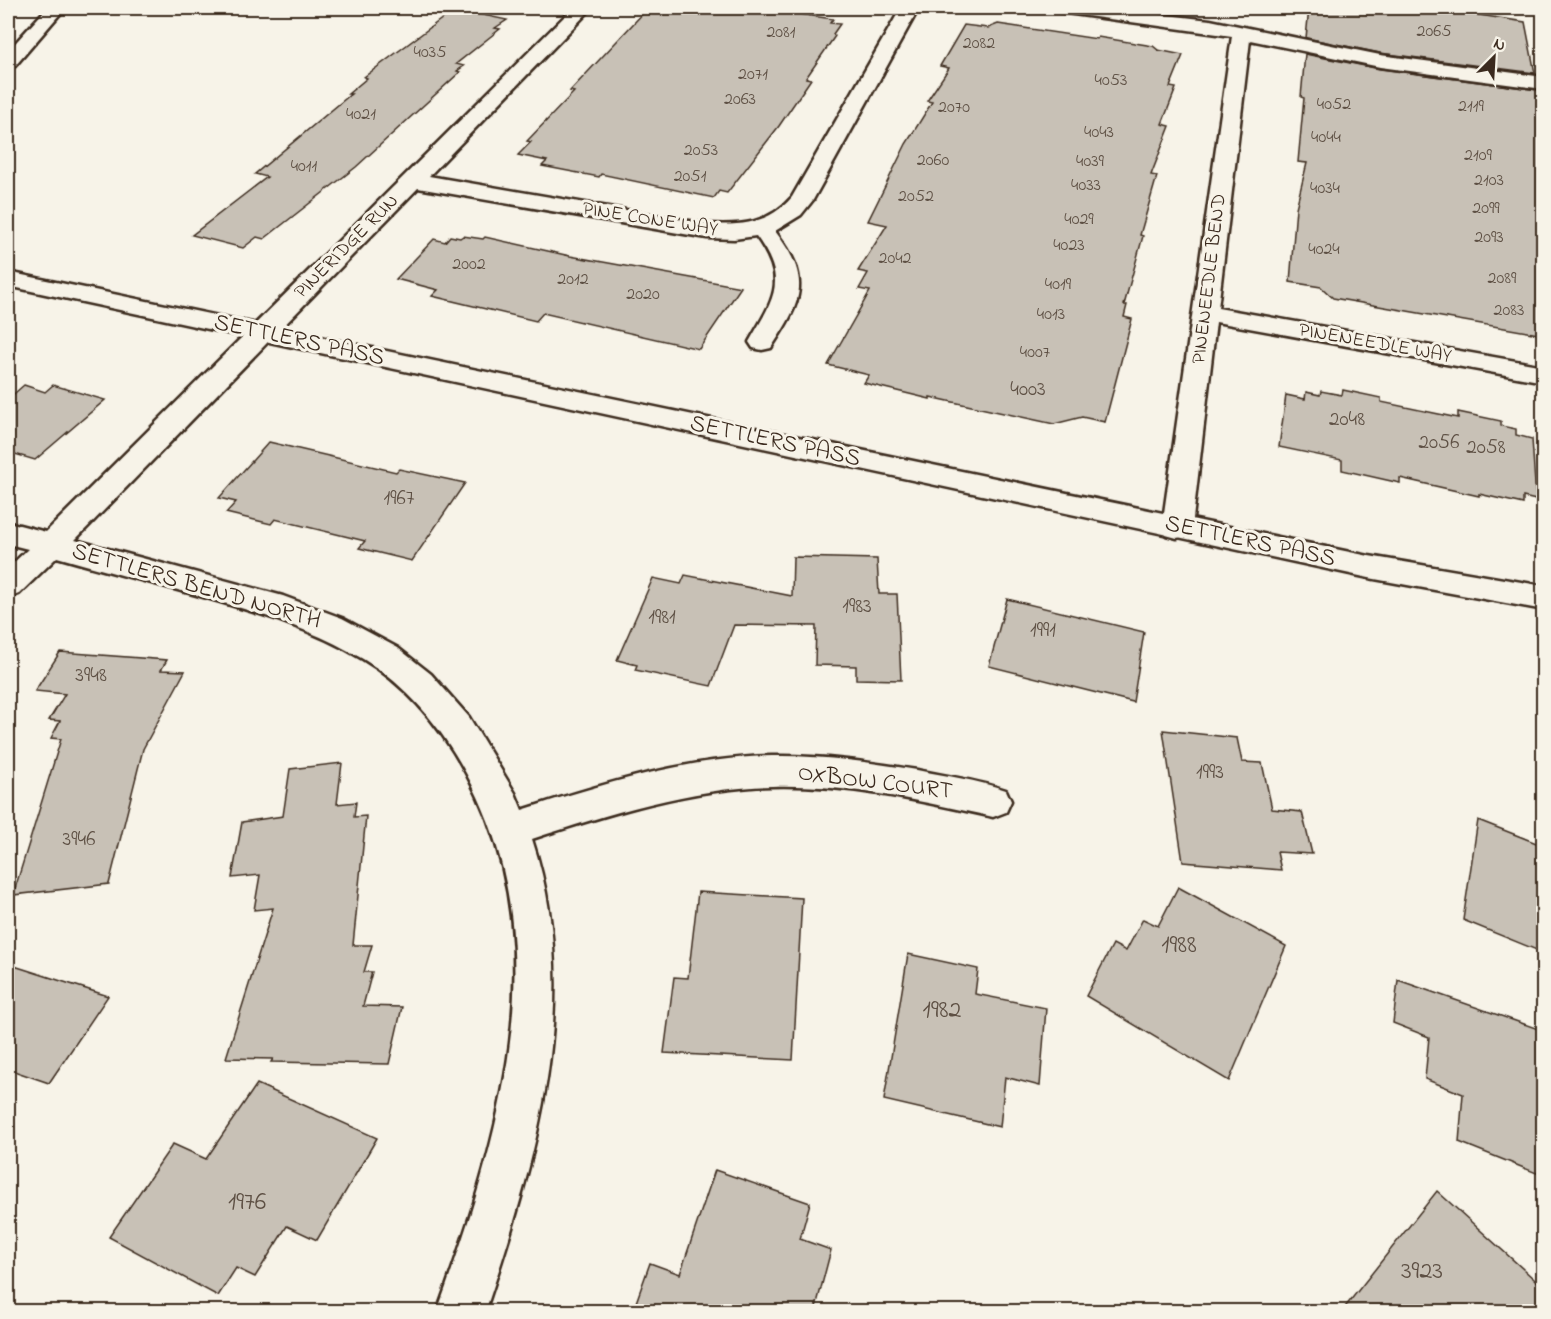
<svg xmlns="http://www.w3.org/2000/svg" width="1551" height="1319" font-family="'Indie Flower',sans-serif">
<style>
.building{fill:#c8c1b6;stroke:#3b2a1e;stroke-width:1.5}
.lines{fill:none;stroke-linecap:round;stroke-linejoin:round}
.street-casing{stroke:#3b2a1e;stroke-width:5}
.secondary-casing{stroke:#3b2a1e;stroke-width:5}
.street{fill:#f7f3e8;fill-rule:evenodd}
.secondary{fill:#f7f3e8;fill-rule:evenodd}
.labels{text-anchor:middle;dominant-baseline:central;stroke-width:6;stroke-linejoin:round;paint-order:stroke}
.far-number-label{font-size:18px;fill:#5e5044}
.far-street-label{font-size:20px;fill:#3b2a1e;stroke:#f7f3e8}
.number-label{font-size:21px;fill:#5e5044}
.street-label{font-size:24px;fill:#3b2a1e;stroke:#f7f3e8}
.near-number-label{font-size:26px;fill:#5e5044}
</style>
<rect width="100%" height="100%" fill="#f7f3e8"/>
<filter id="ink" filterUnits="userSpaceOnUse"><feTurbulence type="fractalNoise" baseFrequency=".0167" numOctaves="2"/><feDisplacementMap in="SourceGraphic" scale="12" xChannelSelector="R" yChannelSelector="G"/><feConvolveMatrix kernelMatrix="1 2 1 2 8 2 1 2 1" color-interpolation-filters="sRGB"/></filter>
<g filter="url(#ink)">
<g class="building">
<polygon points="648,8 757,8 833,19 830,23 840,24 833,34 835,36 806,78 811,79 779,126 727,193 719,191 714,198 601,174 599,177 542,166 547,161 518,155 531,142 527,141 574,92 570,91"/>
<polygon points="1309,8 1433,8 1525,22 1535,73 1380,53 1306,38"/>
<polygon points="455,9 507,20 495,28 500,29 456,64 464,66 457,71 460,72 356,167 264,239 257,237 243,248 192,235 267,177 255,174 351,94 348,94 367,78 364,77"/>
<polygon points="998,24 1097,39 1098,37 1153,46 1158,50 1183,55 1170,87 1176,88 1162,124 1170,126 1151,175 1157,176 1140,235 1143,236 1124,305 1127,305 1124,317 1132,319 1105,422 1082,417 1054,424 930,397 930,399 864,383 869,375 828,365 870,291 859,289 868,273 858,271 887,225 868,221 906,144 932,102 927,101 949,68 940,66 964,25 988,28"/>
<polygon points="1305,54 1380,69 1538,90 1544,119 1544,335 1333,298 1321,287 1290,282 1296,208 1307,163 1298,162 1304,98 1301,97"/>
<polygon points="450,236 460,238 463,236 483,239 485,237 570,256 741,287 699,349 543,313 536,321 432,296 438,290 396,279 434,239 445,242"/>
<polygon points="24,385 45,392 53,385 105,400 35,460 8,452 8,399"/>
<polygon points="1343,390 1381,398 1381,402 1458,418 1458,412 1501,421 1501,426 1516,429 1516,435 1532,439 1536,500 1523,497 1523,504 1479,494 1479,496 1400,478 1400,483 1342,470 1342,460 1279,447 1286,395 1305,399 1306,392 1320,395 1321,391 1342,395"/>
<polygon points="269,442 396,472 399,469 465,483 412,561 359,548 365,541 275,519 271,524 226,513 236,502 219,498"/>
<polygon points="793,557 877,559 879,594 897,594 901,680 856,679 856,666 815,665 816,626 734,625 711,686 635,670 637,665 617,660 653,578 681,584 685,575 792,596"/>
<polygon points="1007,599 1144,632 1133,702 989,666"/>
<polygon points="60,652 167,660 161,670 185,671 143,749 109,884 13,895 61,739 51,738 60,721 49,720 65,694 35,691"/>
<polygon points="1163,730 1237,738 1242,762 1262,763 1272,809 1302,812 1312,854 1277,852 1281,870 1183,862"/>
<polygon points="342,763 337,804 356,802 354,817 366,816 353,945 372,945 364,972 372,972 363,1006 402,1007 389,1064 271,1062 273,1059 226,1058 273,908 254,910 260,875 232,878 242,822 283,816 290,769"/>
<polygon points="1478,820 1544,846 1544,953 1463,920"/>
<polygon points="1178,887 1286,946 1229,1081 1086,996 1113,944 1126,951 1143,919 1158,926"/>
<polygon points="698,892 802,898 793,1060 664,1053 674,977 688,978"/>
<polygon points="908,954 978,969 975,994 1046,1008 1040,1086 1005,1077 1000,1127 884,1100"/>
<polygon points="8,964 108,996 49,1083 8,1069"/>
<polygon points="1398,980 1544,1031 1544,1176 1459,1142 1463,1094 1425,1079 1429,1037 1393,1023"/>
<polygon points="257,1084 377,1138 317,1240 287,1226 255,1277 236,1268 218,1296 109,1237 173,1144 206,1159"/>
<polygon points="715,1170 810,1203 800,1239 831,1250 815,1311 633,1311 650,1263 680,1274"/>
<polygon points="1437,1191 1544,1288 1544,1311 1342,1311"/>
</g>
<g class="lines">
<g class="street-casing">
<g id="street">
<polygon points="47,8 65,8 15,66 8,68 8,51"/>
<path d="M573 8H592L429 176 707 224C741 226 769 224 792 197L901 8H919L813 200 801 215 775 231C812 279 803 300 771 348L762 350 753 348 749 342C774 298 789 281 756 236L734 239 707 238 418 188 75 540 283 596 342 618 398 648 431 674 469 717 515 793 522 810C603 784 686 758 772 756 820 755 869 762 917 770 946 776 977 780 1006 790L1011 801 1006 812 993 817C920 801 847 784 772 786 690 788 609 814 532 839 584 996 536 1161 485 1312H437C499 1141 560 944 466 773 441 727 408 686 363 659 310 627 252 611 193 594 148 582 102 570 57 557L19 594 8 598V568L28 549 8 544V522L46 532Z"/>
<polygon points="1057,8 1105,8 1210,20 1380,55 1544,77 1544,89 1380,67 1250,40 1218,308 1544,366 1544,382 1216,322 1192,527 1188,535 1177,538 1166,535 1162,527 1232,36 1066,13 1060,12"/>
</g>
</g>
<g class="secondary-casing">
<polygon id="secondary" points="8,272 1369,556 1544,586 1544,610 1369,578 8,286"/>
</g>
<use href="#street" class="street"/>
<use href="#secondary" class="secondary"/>
</g>
</g>
<g class="labels">
<g class="far-number-label">
<text x="1434" y="32">2065</text>
<text x="781" y="33">2081</text>
<text x="979" y="44">2082</text>
<text x="430" y="53">4035</text>
<text x="753" y="75">2071</text>
<text x="1111" y="81">4053</text>
<text x="740" y="100">2063</text>
<text x="1334" y="105">4052</text>
<text x="1471" y="107">2119</text>
<text x="954" y="108">2070</text>
<text x="361" y="115">4021</text>
<text x="1099" y="133">4043</text>
<text x="1326" y="138">4044</text>
<text x="701" y="151">2053</text>
<text x="1478" y="156">2109</text>
<text x="933" y="161">2060</text>
<text x="1090" y="162">4039</text>
<text x="304" y="167">4011</text>
<text x="690" y="177">2051</text>
<text x="1489" y="181">2103</text>
<text x="1086" y="186">4033</text>
<text x="1325" y="189">4034</text>
<text x="916" y="197">2052</text>
<text x="1486" y="209">2099</text>
<text x="1079" y="220">4029</text>
<text x="1489" y="238">2093</text>
<text x="1069" y="246">4023</text>
<text x="1324" y="250">4024</text>
<text x="895" y="259">2042</text>
<text x="469" y="265">2002</text>
<text x="1502" y="279">2089</text>
<text x="573" y="280">2012</text>
<text x="1058" y="285">4019</text>
<text x="643" y="295">2020</text>
<text x="1509" y="311">2083</text>
<text x="1051" y="315">4013</text>
<text x="1035" y="353">4007</text>
</g>
<g class="far-street-label">
<text transform="translate(650 220) rotate(9)">PINE CONE WAY</text>
<text transform="translate(347 247) rotate(-45)">PINERIDGE RUN</text>
<text transform="translate(1210 279) rotate(-83)">PINENEEDLE BEND</text>
<text transform="translate(1375 344) rotate(10)">PINENEEDLE WAY</text>
</g>
<g class="number-label">
<text x="1028" y="390">4003</text>
<text x="1347" y="420">2048</text>
<text x="1439" y="443">2056</text>
<text x="1486" y="448">2058</text>
<text x="399" y="499">1967</text>
<text x="857" y="607">1983</text>
<text x="662" y="618">1981</text>
<text x="1043" y="631">1991</text>
<text x="91" y="676">3948</text>
<text x="1210" y="773">1993</text>
<text x="79" y="840">3946</text>
</g>
<g class="street-label">
<text transform="translate(299 341) rotate(12)">SETTLERS PASS</text>
<text transform="translate(775 442) rotate(12)">SETTLERS PASS</text>
<text transform="translate(1250 542) rotate(12)">SETTLERS PASS</text>
<text transform="translate(196 587) rotate(16)">SETTLERS BEND NORTH</text>
<text transform="translate(875 783) rotate(7)">OXBOW COURT</text>
</g>
<g class="near-number-label">
<text x="1179" y="946">1988</text>
<text x="942" y="1011">1982</text>
<text x="247" y="1203">1976</text>
<text x="1422" y="1272">3923</text>
</g>
</g>
<rect width="1551" height="1319" fill="none" stroke="#f7f3e8" stroke-width="30"/>
<rect x="15" y="15" width="1521" height="1289" fill="none" stroke="#3b2a1e" stroke-width="2" filter="url(#ink)"/>
<g transform="translate(1494 57) rotate(24)" stroke="#f7f3e8" stroke-width="4.5" paint-order="stroke">
<path d="M0-4.5L10 22L0 15L-10 22Z" fill="#3b2a1e"/>
<text y="-9" font-size="16" font-weight="bold" text-anchor="middle" fill="#3b2a1e">N</text>
</g>
</svg>
